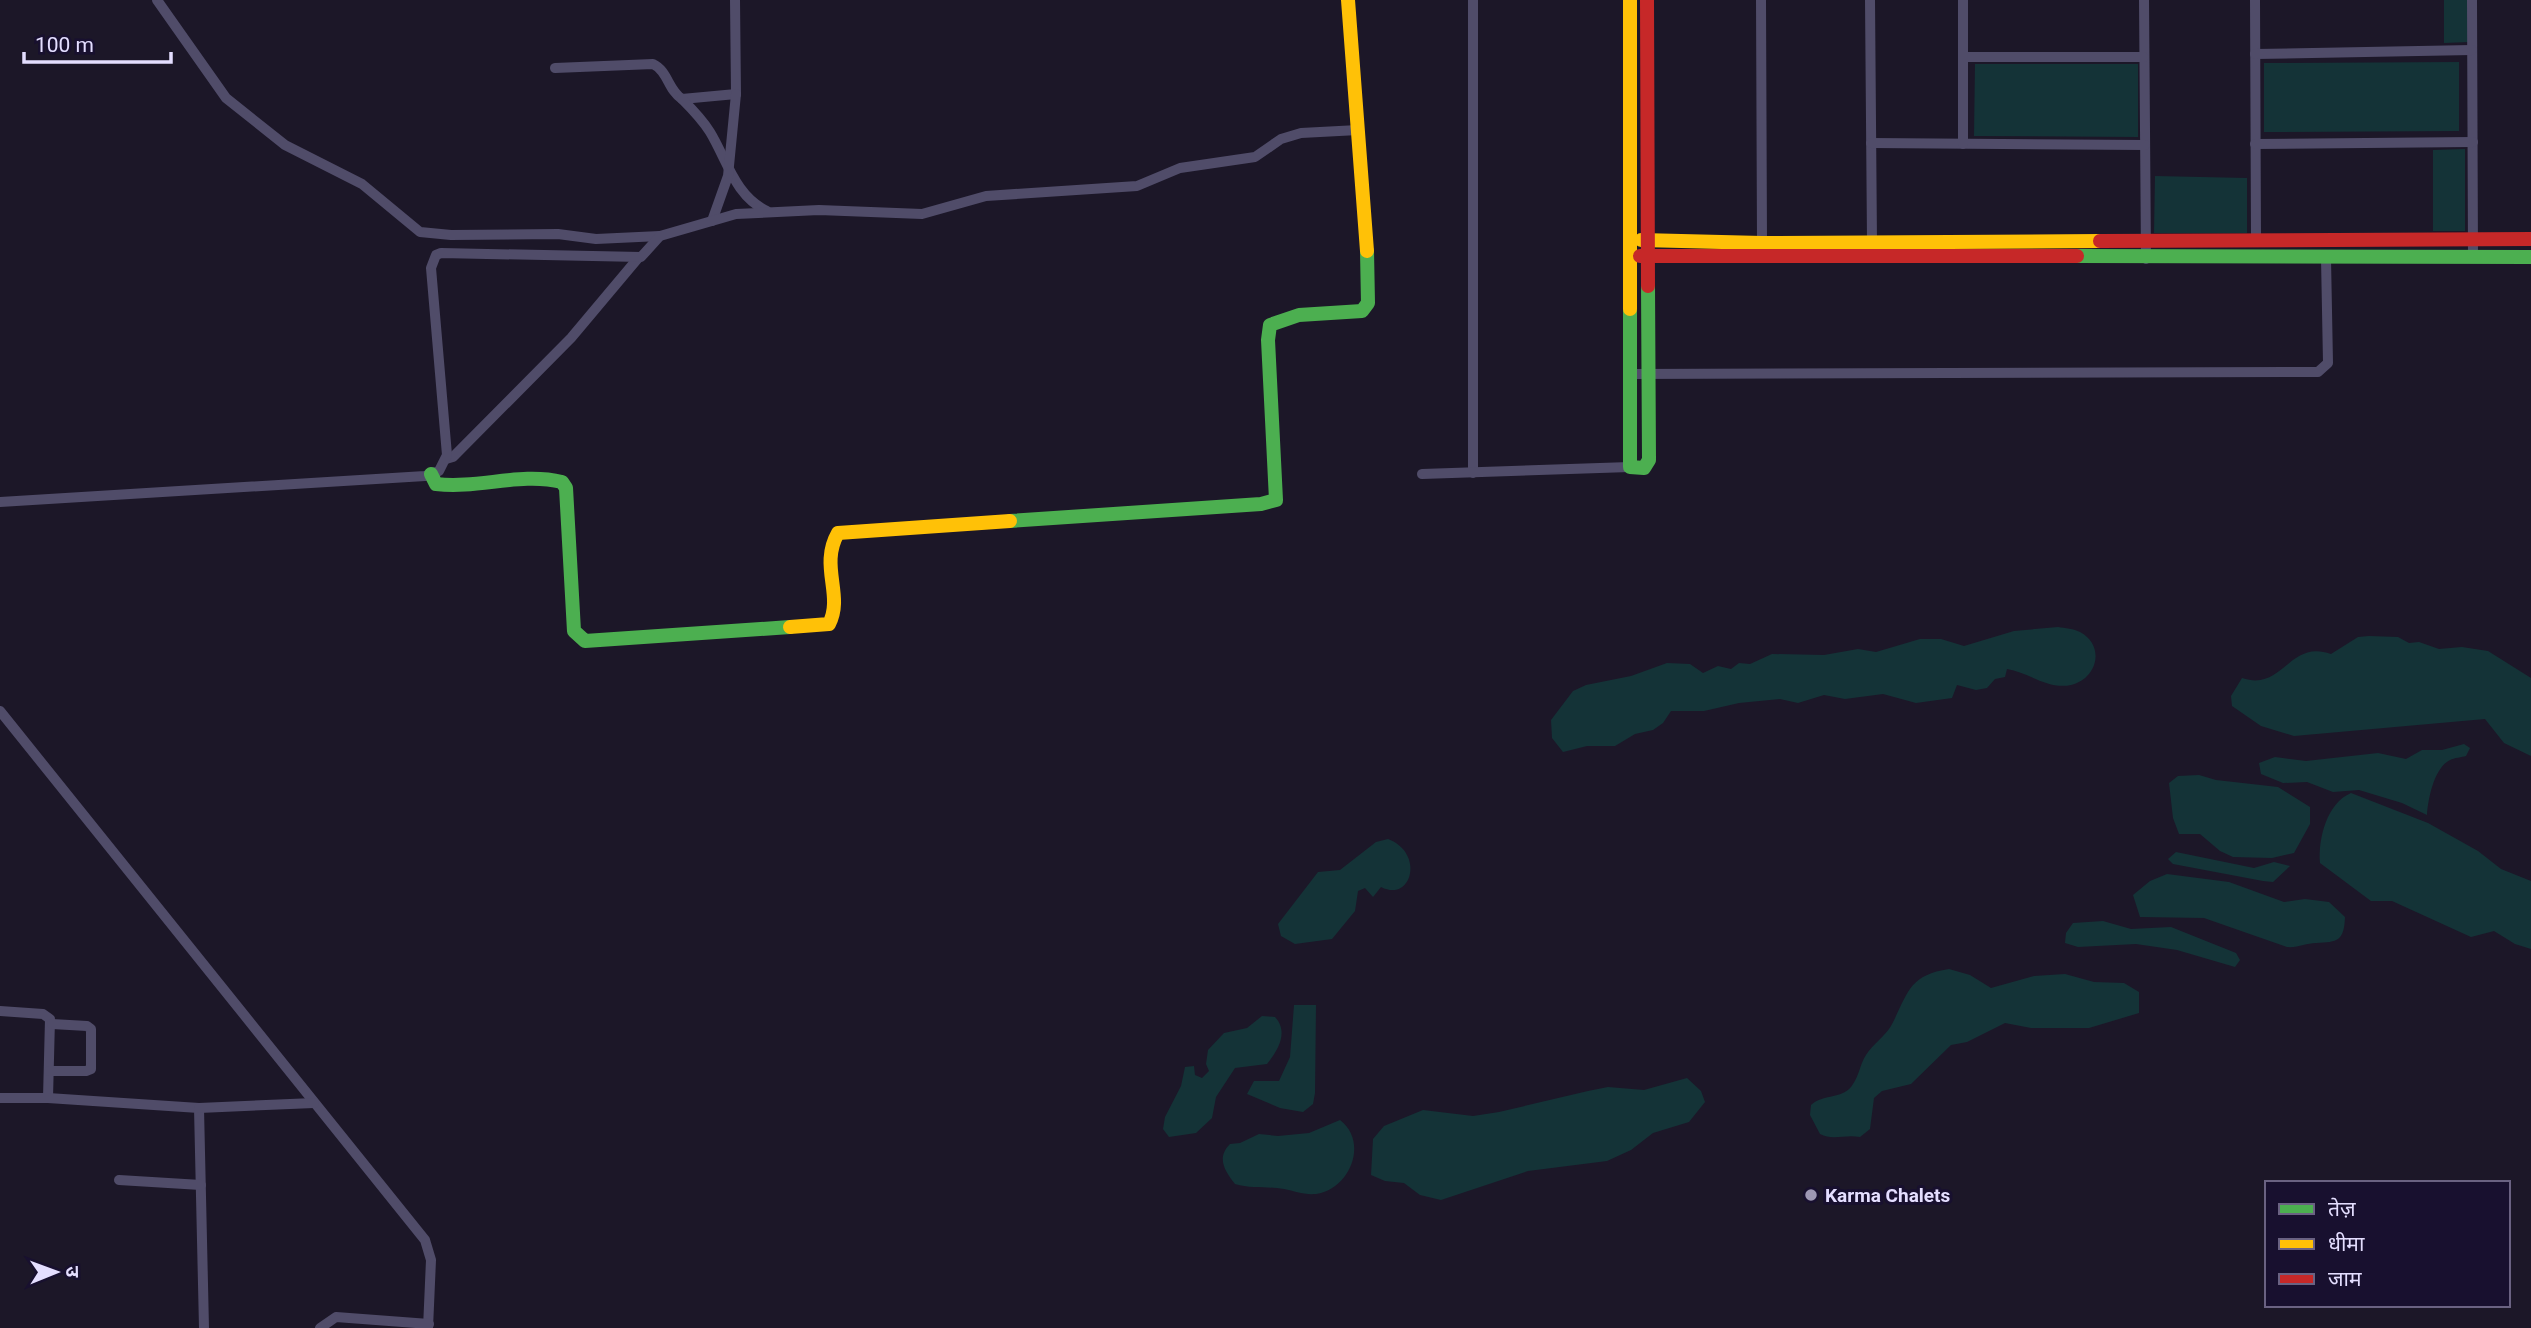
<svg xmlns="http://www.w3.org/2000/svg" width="2531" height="1328" font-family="Roboto,'Noto Sans Devanagari',sans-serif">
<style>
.green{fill:#143337}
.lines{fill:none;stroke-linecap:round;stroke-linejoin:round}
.street{stroke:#504c69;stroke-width:10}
.fast{stroke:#4caf50;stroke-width:14}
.slow{stroke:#ffc107;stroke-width:14}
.jam{stroke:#c62828;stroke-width:14}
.poi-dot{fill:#9e98b4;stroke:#18102f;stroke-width:2.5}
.labels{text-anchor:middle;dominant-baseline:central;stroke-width:6;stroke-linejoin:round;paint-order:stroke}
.poi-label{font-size:19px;font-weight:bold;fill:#e4deff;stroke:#18102f;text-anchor:start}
</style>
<rect width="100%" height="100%" fill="#1c1728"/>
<g class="green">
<polygon points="2444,0 2469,0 2469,42 2444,43"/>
<polygon points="2459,62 2459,131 2264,132 2264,63"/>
<polygon points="1975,64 2138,64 2138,137 1974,136"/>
<polygon points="2465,149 2465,231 2433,231 2433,150"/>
<polygon points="2155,176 2247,178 2247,233 2154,233"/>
<path d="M2058 627C2065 628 2074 629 2080 632 2106 646 2097 679 2071 685 2048 690 2028 672 2007 669L2005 677 1995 679 1987 688 1976 690 1957 685 1952 698 1916 703 1883 694 1845 699 1824 695 1798 703 1780 699 1739 703 1704 711H1671L1663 723 1653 730 1635 734 1615 746H1587L1563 752 1552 738 1551 720 1573 691 1586 685 1631 676 1667 663 1690 664 1703 673 1718 666 1731 669 1739 663 1750 664 1772 654 1824 655 1858 649 1876 652 1920 639H1941L1964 646 2014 631Z"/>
<path d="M2369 636 2398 637 2409 643 2419 642 2439 649 2462 647 2488 651 2531 678V756L2504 743 2485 719 2294 736 2261 726 2232 706 2231 696 2242 678C2284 692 2288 639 2331 654L2358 637Z"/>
<path d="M2464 744 2470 748 2466 756C2462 757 2454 758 2450 760 2434 768 2428 799 2427 815L2402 803 2359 790 2333 792 2307 782 2283 783 2261 774 2259 763 2275 757 2306 761 2378 753 2406 759 2422 750H2442Z"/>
<polygon points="2199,775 2216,780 2278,787 2310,807 2310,824 2294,853 2272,858 2233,857 2220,851 2200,834 2179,834 2173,818 2169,783 2178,776"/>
<path d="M2351 793 2428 823 2478 851 2501 869 2531 881V949L2515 944 2494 931 2471 937 2392 901H2371L2320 863C2318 838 2327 803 2351 793Z"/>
<path d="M1388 839C1425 853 1412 903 1381 887L1373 897 1365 888 1358 891 1355 911 1332 939 1295 944 1281 936 1278 924 1318 872 1340 870 1376 842Z"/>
<polygon points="2176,852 2254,868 2274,862 2290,866 2273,882 2263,881 2173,864 2168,859"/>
<path d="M2167 874 2229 882 2284 902 2305 899 2329 902 2345 917C2344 941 2338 942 2316 943 2306 943 2298 948 2287 947L2204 918 2140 917 2133 895 2150 881Z"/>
<polygon points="2103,921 2131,929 2171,927 2236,953 2240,960 2235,967 2177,950 2136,944 2078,947 2065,943 2066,933 2073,923"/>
<path d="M1949 969 1970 975 1991 988 2034 976 2065 974 2094 982 2124 983 2139 992V1013L2089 1028H2031L2005 1023 1967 1042 1951 1045 1911 1084 1882 1091 1874 1098 1870 1129 1860 1137C1845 1134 1833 1141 1820 1134L1810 1115 1811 1105C1824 1093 1844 1100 1853 1084 1859 1076 1860 1064 1866 1055 1873 1044 1885 1036 1891 1026 1908 994 1908 975 1949 969Z"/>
<polygon points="1294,1005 1316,1005 1315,1093 1313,1104 1303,1112 1280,1108 1247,1094 1254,1081 1279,1081 1290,1057"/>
<path d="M1262 1016 1275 1017C1289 1032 1278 1050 1267 1064L1235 1068 1216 1097 1212 1118 1196 1133 1169 1137 1163 1129 1165 1117 1181 1086 1185 1067 1194 1066 1195 1075 1202 1078 1209 1071 1206 1064 1208 1050 1224 1033 1247 1028Z"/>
<polygon points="1687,1078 1701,1091 1705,1102 1689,1122 1653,1133 1631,1150 1607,1161 1528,1171 1441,1200 1420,1195 1404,1183 1385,1181 1371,1175 1373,1139 1384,1126 1423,1110 1473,1116 1499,1112 1588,1091 1608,1087 1644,1090"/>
<path d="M1340 1120C1369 1142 1350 1189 1316 1194 1303 1195 1295 1191 1284 1189 1268 1186 1252 1189 1235 1184 1225 1171 1216 1158 1230 1144L1240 1143 1259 1134 1278 1136 1309 1133Z"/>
</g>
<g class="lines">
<g class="street">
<polyline points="157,0 226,98 285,145 362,184 420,232 451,235 558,234 596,239 660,236"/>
<polyline points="1473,0 1473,473"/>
<polyline points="1761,0 1762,243"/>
<polyline points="1870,0 1872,242"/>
<polyline points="2144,0 2146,259"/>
<polyline points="2255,0 2256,240"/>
<polyline points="2472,0 2473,257"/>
<polyline points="2255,54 2472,50"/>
<polyline points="1963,57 2144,57"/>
<path d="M555 68 653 64C668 71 668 90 682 99L736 94 735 0"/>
<path d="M682 99C692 109 702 119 710 132 727 160 735 196 767 211"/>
<polyline points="1871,143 2145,145"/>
<polyline points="1963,144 1963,0"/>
<polyline points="2255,144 2473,142"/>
<polyline points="712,221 728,176 736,94"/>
<polyline points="1631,374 2318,372 2328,363 2326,258"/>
<polyline points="446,459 453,457 571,338 639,257"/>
<polyline points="1422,474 1630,467"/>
<polyline points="0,502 425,476 439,471 447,455 431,268 436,255 441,253 641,257 660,236 736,214 819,210 922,214 986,196 1137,186 1180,168 1255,157 1281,139 1301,133 1358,130"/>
<polyline points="0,711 425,1240 431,1260 428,1328"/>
<polyline points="0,1011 43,1014 50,1019 48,1098"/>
<polyline points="49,1071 86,1071 91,1069 91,1029 87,1026 52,1024"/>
<polyline points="0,1098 48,1098 199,1108 204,1328"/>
<polyline points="199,1108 314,1103"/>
<polyline points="119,1180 201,1185"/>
<polyline points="320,1328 336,1317 429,1324"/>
</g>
<g class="fast">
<polyline points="2077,256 2531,257"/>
<polyline points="1630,309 1630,467 1644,468 1649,460 1648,286"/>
<path d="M431 474 436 484C479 489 520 472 562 482L566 488 574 631 585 641 790 627"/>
<polyline points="1010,521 1261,504 1276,500 1268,340 1270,325 1299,315 1362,311 1368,303 1367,251"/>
</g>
<g class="slow">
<polyline points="1348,0 1367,251"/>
<polyline points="1630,0 1630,309"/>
<polyline points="1641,240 1762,243 2100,241"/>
<path d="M790 627 829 624C844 595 819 566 838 533L1010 521"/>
</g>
<g class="jam">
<polyline points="1647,0 1648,286"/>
<polyline points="2100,241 2531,239"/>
<polyline points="1640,256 2077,256"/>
</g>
</g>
<circle class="poi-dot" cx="1811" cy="1195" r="7"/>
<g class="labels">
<g class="poi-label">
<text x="1825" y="1195">Karma Chalets</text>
</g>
</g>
<rect x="2265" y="1181" width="245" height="126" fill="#18102f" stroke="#6a6282" stroke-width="2"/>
<rect x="2279" y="1204" width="35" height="10" fill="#4caf50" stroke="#6a6282" stroke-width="2"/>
<text x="2328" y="1216" font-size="21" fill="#e4deff">तेज़</text>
<rect x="2279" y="1239" width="35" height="10" fill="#ffc107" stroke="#6a6282" stroke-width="2"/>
<text x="2328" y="1251" font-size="21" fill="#e4deff">धीमा</text>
<rect x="2279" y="1274" width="35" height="10" fill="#c62828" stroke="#6a6282" stroke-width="2"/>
<text x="2328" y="1286" font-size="21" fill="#e4deff">जाम</text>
<g transform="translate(56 1272) rotate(89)" stroke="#18102f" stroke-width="5" paint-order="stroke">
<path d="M0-5L12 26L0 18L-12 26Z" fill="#e4deff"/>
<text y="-10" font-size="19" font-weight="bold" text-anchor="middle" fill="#e4deff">उ</text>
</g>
<path d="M24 52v10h147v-10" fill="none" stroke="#e4deff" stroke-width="3.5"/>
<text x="35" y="52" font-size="21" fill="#e4deff" stroke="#18102f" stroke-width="5" paint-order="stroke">100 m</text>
</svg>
